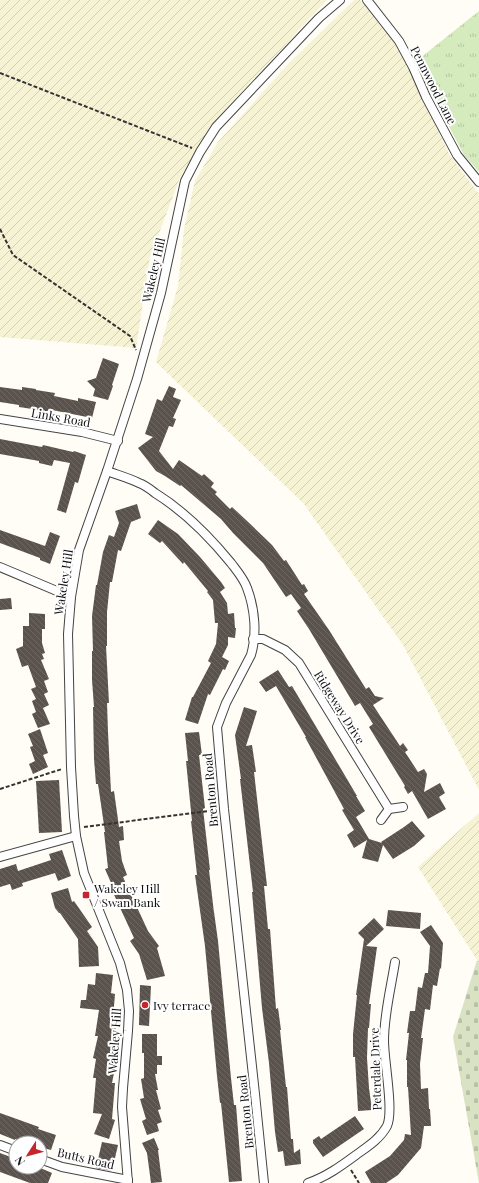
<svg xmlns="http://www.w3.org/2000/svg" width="479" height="1183" font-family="'Playfair Display',serif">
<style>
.farmland{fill:url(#farmland-furrows)}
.grass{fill:url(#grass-tufts)}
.cemetery{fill:url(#cemetery-stones)}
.building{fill:url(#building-back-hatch)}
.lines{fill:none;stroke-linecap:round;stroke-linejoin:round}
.street-casing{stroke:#444;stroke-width:10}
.path{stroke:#333;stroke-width:2;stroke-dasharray:4 2;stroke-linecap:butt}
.street{stroke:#fff;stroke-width:8}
.poi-dot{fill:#c4262e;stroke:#fff;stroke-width:1.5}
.labels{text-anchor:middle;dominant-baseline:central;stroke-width:4;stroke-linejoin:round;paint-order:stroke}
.street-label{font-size:12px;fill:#111;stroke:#fff}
.poi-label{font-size:12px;fill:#111;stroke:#fff;text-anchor:start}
</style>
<defs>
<pattern id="farmland-furrows" width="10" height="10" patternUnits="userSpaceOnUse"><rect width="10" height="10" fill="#f6f3d4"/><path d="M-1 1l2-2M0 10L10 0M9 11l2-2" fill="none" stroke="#d2cfb5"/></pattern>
<pattern id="grass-tufts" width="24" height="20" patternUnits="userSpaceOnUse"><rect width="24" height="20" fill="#d5ebbd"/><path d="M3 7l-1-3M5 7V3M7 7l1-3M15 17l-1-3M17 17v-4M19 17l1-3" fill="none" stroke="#b6c8a1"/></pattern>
<pattern id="cemetery-stones" width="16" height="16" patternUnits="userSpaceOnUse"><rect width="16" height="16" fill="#d9e3c4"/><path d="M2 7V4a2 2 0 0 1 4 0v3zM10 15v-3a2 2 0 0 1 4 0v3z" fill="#b9c2a7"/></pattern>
<pattern id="building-back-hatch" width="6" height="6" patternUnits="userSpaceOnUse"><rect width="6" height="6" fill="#5a524d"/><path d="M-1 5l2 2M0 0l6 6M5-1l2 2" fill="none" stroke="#6d6662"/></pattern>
</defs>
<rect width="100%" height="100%" fill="#fffdf5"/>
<g class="farmland">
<polygon points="0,0 327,0 210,126 180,178 150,257 136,348 0,337"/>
<polygon points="354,0 360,0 367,4 395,41 412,74 449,154 479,194 479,790 403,645 304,504 156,362 178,286 184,229 195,181 218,142 288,64"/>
<polygon points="479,813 479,963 418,867"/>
</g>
<polygon class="grass" points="479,11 479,172 464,155 415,62"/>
<polygon class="cemetery" points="477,960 479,963 479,1183 453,1037"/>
<g class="building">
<polygon points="103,358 119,364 112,385 113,386 108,400 93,396 95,389 87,381 96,378"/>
<polygon points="169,386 176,389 173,397 181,400 173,418 176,419 173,427 169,426 159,451 173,469 179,460 202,476 204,474 214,483 211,487 217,492 215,494 230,509 232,507 246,520 272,545 284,561 286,560 302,585 304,584 308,591 304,594 329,630 366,689 369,687 375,696 384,698 373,705 400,746 403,743 408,750 405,752 418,772 424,769 427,774 424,792 440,783 445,793 439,797 446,809 428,819 412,791 408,794 404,787 405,786 369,727 373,724 360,703 355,706 309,629 297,611 301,608 291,594 286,597 263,563 233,533 221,519 181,485 180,486 165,476 156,471 138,448 153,437 145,434 157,399 162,401"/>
<polygon points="0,387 22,390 22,387 36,389 36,390 55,393 54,396 78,401 78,398 96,402 92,418 52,410 52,412 19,407 19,405 0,402"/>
<polygon points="0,439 42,447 43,445 73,452 74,451 86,455 78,483 75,482 66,513 57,510 70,463 54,460 52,466 39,463 39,461 0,454"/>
<polygon points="137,504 141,518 131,522 121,551 118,550 112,582 110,582 107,612 107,646 106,646 109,703 107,703 108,732 111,792 114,791 119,827 123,826 124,840 119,841 122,861 127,875 123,877 148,931 159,946 157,948 165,976 147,980 139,954 130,941 134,938 110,886 112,885 105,869 108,868 104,832 105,832 98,784 96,784 94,759 93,707 94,707 92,680 92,651 93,651 92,616 96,585 97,585 103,552 109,535 114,537 119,523 115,511"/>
<polygon points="158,520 178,534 200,557 221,582 225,588 220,592 227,603 228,614 234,613 235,628 236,628 235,638 228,637 228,645 222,657 229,661 225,670 223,669 210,695 208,694 198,724 185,720 192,697 193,697 211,663 208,661 216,644 218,623 215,623 213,600 207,592 208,591 184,562 183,564 162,541 160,543 148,534"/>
<polygon points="0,530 45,546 50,532 60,536 50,564 40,560 40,558 0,543"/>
<polygon points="11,598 12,609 0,610 0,599"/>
<polygon points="29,613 45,614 45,629 42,629 42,643 45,653 42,654 44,659 41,660 49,679 44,681 48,692 44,694 49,705 43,708 50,724 38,728 32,714 36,712 32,701 36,699 31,689 36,687 28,665 22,667 16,649 23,646 23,626 29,626"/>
<polygon points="278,670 289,687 292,686 357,796 356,796 365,811 356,817 369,839 382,843 381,842 404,827 412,821 425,836 414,846 393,859 383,845 378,862 362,858 367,840 354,848 347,835 354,830 342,810 344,809 305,737 306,737 276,686 266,692 259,682"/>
<polygon points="244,707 257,711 246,746 252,745 256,772 254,772 267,886 264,886 268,929 270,929 276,1009 278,1008 281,1030 280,1030 286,1087 287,1087 291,1139 293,1139 294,1153 300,1149 301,1164 285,1166 283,1151 278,1152 275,1132 269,1063 262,1008 252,892 253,892 240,779 241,779 235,735"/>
<polygon points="40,729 48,753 43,755 48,767 33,774 29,764 35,761 30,747 33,746 28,734"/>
<polygon points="199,732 202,755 199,755 205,808 203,809 210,870 209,870 214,913 214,912 218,941 231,1078 234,1105 236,1105 242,1181 229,1182 221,1103 220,1103 217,1076 205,946 195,875 197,875 191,821 192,821 186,761 188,761 185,733"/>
<polygon points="59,780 62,832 39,833 36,781"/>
<polygon points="62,850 71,876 58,881 55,873 22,883 23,886 12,890 10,884 0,887 0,869 16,864 18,871 51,860 49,854"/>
<polygon points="68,888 72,902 74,901 92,927 87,931 98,947 99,966 79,967 78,939 60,913 59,913 55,908 51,893"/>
<polygon points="388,910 421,913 420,929 386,926"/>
<polygon points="374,918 384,929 366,946 377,947 369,1004 371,1004 369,1028 368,1028 367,1058 369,1088 372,1110 358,1111 355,1057 353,1057 353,1034 357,995 356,995 364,939 358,933"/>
<polygon points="431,925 443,943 441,969 440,968 437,986 433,985 430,1010 425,1009 421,1038 423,1038 420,1064 421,1089 428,1088 429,1109 430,1109 431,1126 424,1126 421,1148 398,1175 386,1183 371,1183 365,1172 390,1156 404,1140 405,1134 411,1135 408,1087 407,1087 407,1060 406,1060 409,1033 407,1033 410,1011 415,1011 418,987 422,988 425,973 428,973 430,946 420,932"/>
<polygon points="96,973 113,975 111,993 115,994 113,1018 117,1019 113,1044 116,1045 112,1067 115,1068 112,1083 115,1083 112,1119 115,1120 109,1139 94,1134 102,1114 93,1113 96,1078 93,1078 96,1059 93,1058 98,1036 95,1036 99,1010 80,1008 81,1000 86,1000 88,984 95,985"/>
<polygon points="140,985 151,986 149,1026 139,1025"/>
<polygon points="142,1034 157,1034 157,1056 162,1056 162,1065 157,1065 157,1074 155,1074 158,1090 156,1090 161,1109 158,1110 162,1122 157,1124 159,1131 147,1135 142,1121 146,1119 140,1099 144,1098 141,1079 144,1078 144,1053 142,1053"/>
<polygon points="0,1113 39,1127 38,1129 56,1135 51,1150 40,1147 40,1143 27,1143 15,1139 15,1140 0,1134"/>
<polygon points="355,1116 364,1129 323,1157 313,1143 313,1140 319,1136 321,1139"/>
<polygon points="154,1138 159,1150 158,1150 162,1182 151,1183 147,1153 142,1143"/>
<polygon points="102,1142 118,1145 112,1171 96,1168"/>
<polygon points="0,1153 16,1159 16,1167 38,1167 52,1173 48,1183 30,1183 0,1172"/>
</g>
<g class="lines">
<g class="street-casing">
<g id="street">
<polyline points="367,0 399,41 413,67 426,97 457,155 479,182"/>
<polyline points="0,419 82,432 118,441"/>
<path d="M107 471C118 475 129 478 139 483 145 485 150 489 155 493 184 511 209 536 231 563 237 571 244 579 247 588 255 609 257 634 251 655L226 703 217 727 224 809 255 1094 264 1183"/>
<polyline points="0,567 71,597"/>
<polyline points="253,639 263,639 285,650 299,663 389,809"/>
<polyline points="381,820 389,809 403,807"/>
<polyline points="0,857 76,836"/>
<polyline points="0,1145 16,1151"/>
<polyline points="40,1159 62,1167 128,1180"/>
<polyline points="128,1183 122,1107 123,1088 128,1031 129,1011 127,990 120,963 84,873 76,836 74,816 71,767 68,634 71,597 79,550 107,471 137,379 161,293 185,181 200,152 216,127 319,18 340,0"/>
<path d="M308 1183C326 1177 341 1166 356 1155 367 1147 380 1139 387 1126 394 1111 384 1061 384 1041 384 1014 391 988 395 962"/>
</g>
</g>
<g class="path">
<polyline points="0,73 192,148"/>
<polyline points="0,229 13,255 130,336 136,350"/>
<polyline points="0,789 62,769"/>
<polyline points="84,827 216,810"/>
<polyline points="351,1170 359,1183"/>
</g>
<use href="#street" class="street"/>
</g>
<g class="poi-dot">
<rect x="82" y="891" width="8" height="8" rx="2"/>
<circle cx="145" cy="1005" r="4"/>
</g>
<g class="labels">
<g class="street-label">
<text transform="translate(434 85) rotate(63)">Pennwood Lane</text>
<text transform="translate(153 270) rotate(-77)">Wakeley Hill</text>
<text transform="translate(61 417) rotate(10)">Links Road</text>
<text transform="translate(63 582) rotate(-81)">Wakeley Hill</text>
<text transform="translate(340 707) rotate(58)">Ridgeway Drive</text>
<text transform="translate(210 790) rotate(-95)">Brenton Road</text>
<text transform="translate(114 1041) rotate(-86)">Wakeley Hill</text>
<text transform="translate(375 1069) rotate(-92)">Peterdale Drive</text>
<text transform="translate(245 1112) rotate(-96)">Brenton Road</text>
<text transform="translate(86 1158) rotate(13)">Butts Road</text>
</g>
<g class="poi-label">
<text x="94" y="888">Wakeley Hill<tspan x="94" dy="14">/ Swan Bank</tspan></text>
<text x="153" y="1005">Ivy terrace</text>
</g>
</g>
<g transform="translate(28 1155) rotate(234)"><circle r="19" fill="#ffffff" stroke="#a0a0a0"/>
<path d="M0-3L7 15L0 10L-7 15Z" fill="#c4262e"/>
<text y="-6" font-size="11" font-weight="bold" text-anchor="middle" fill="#111111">N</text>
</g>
</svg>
